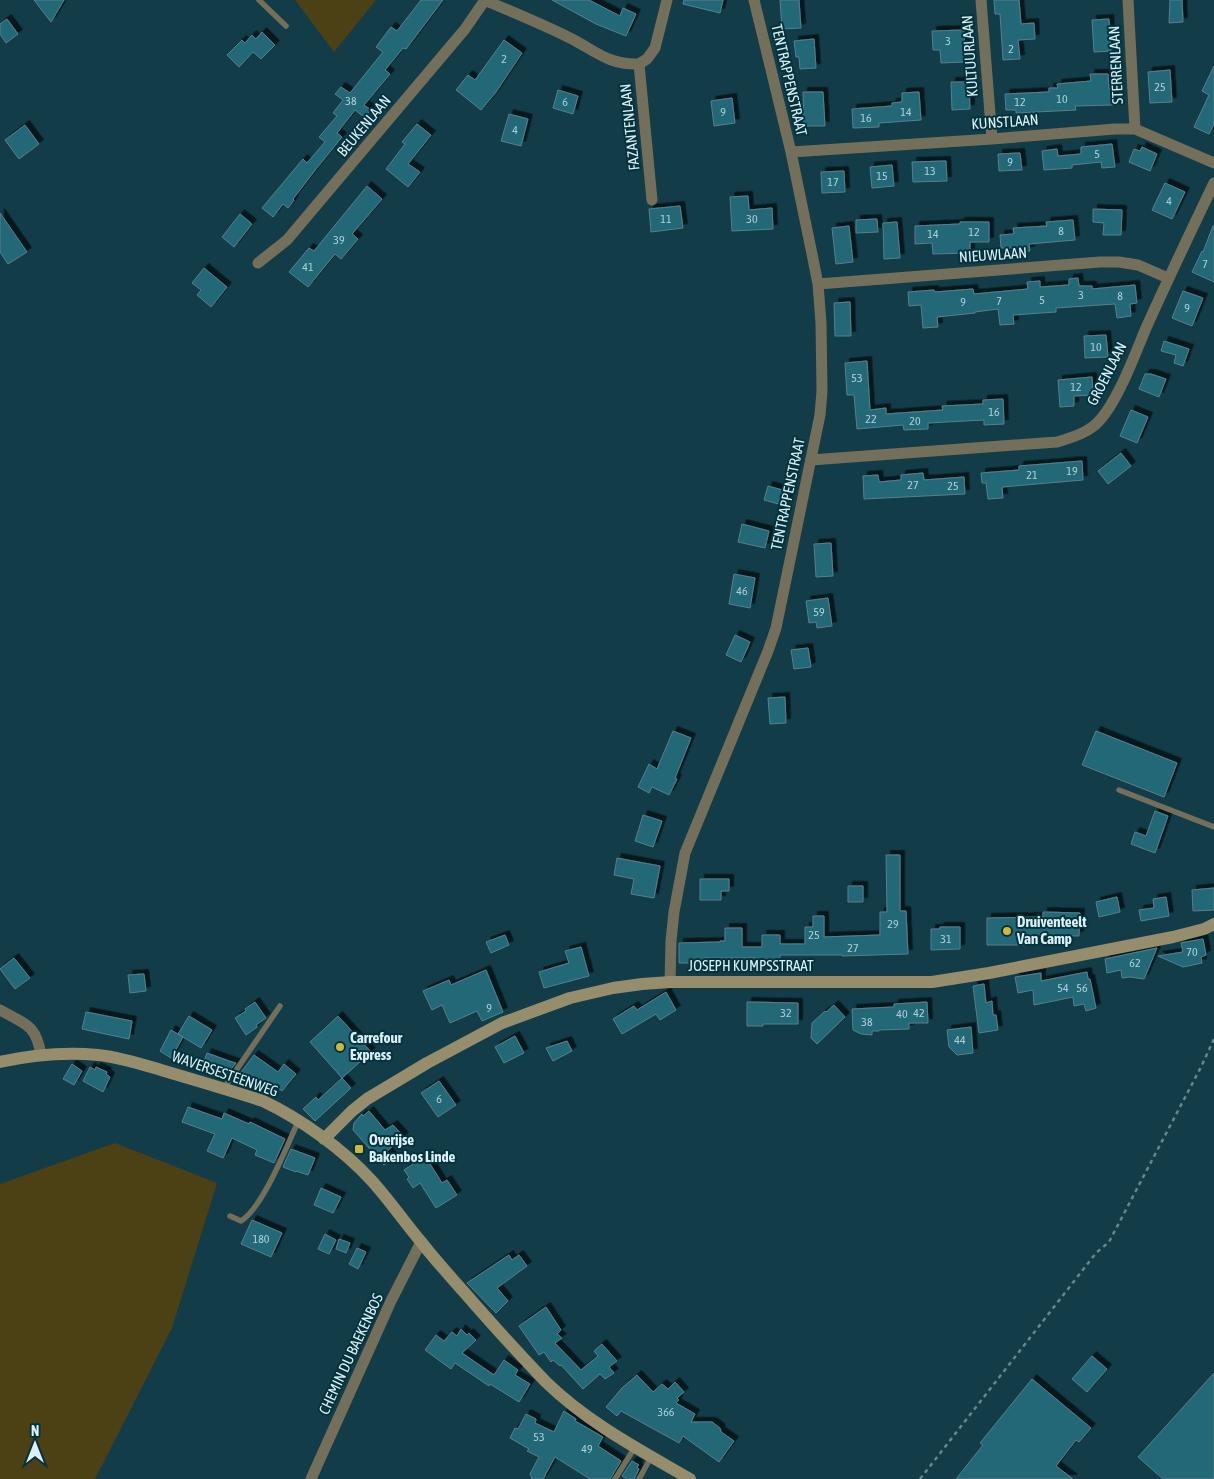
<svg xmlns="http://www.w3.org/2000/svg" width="1214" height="1479" font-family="'Asap Condensed',sans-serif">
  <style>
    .green { fill: #4c4114 }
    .building { fill: #246777; stroke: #56808b; filter: url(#shadow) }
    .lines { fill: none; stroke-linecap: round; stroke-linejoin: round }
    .path { stroke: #648790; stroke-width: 2.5; stroke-dasharray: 4 4; stroke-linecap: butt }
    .lane { stroke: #746f5a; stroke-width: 5.5 }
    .street { stroke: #746f5a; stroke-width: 11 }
    .secondary { stroke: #958d6c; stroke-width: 12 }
    .poi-dot { fill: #d3b635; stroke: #05333d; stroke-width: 2 }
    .labels { text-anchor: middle; stroke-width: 4; stroke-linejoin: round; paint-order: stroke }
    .number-label { font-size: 12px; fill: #adced7 }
    .street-label { font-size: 15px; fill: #dbf1f7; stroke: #05333d }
    .poi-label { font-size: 15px; font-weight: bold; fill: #dbf1f7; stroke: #05333d; text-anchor: start }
  </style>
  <defs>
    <filter id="shadow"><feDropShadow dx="4.5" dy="-4.5" stdDeviation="0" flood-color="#0009"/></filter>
  </defs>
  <rect width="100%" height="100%" fill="#123d48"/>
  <path class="green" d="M295,0H376L334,52Z
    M115,1143L217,1183L172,1328L95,1479H0V1184Z"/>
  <path class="building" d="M34,0H64L51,22Z
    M421,0H443L406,49L403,48L385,70L390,74L364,105L371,110L364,117L355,110L337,133L342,137L316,169L293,199L294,200L288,208L283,204L273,217L262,208L303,159L307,163L325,142L319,137L337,116L333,113L343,100L335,94L341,87L350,93L383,52L376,47L391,27L397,31Z
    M552,0H589L620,16L623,8L636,14L626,36L596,24Z
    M684,0H723L720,13L683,4Z
    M780,0H799L801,28L782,29Z
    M994,0H1019L1021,24L1034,23L1035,39L1018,40L1020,59L1003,60L1000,14H995Z
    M1170,0H1182L1183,22L1169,23Z
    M7,19L18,34L6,43L0,34V24Z
    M1109,19L1111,51L1094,52L1092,20Z
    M964,30L965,62L941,63L940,50H933L932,31Z
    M262,32L275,45L261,59L253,52L239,67L227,55L242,40L245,43L252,35L256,39Z
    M814,39L816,68L800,69L799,57H796L794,41Z
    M504,40L522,53L496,92L481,110L456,90L468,75L475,80Z
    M1214,66V124L1209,134L1194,127L1209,95L1202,91Z
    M1170,70L1172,102L1150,103L1148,72Z
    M1090,74H1108L1109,89H1112L1113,105L1075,106L1076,110L1016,113V110H1006L1005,94L1049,92V88H1058L1057,84L1091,81Z
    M951,82H969L970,109L952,110Z
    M558,90L578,96L573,114L553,108Z
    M803,92H823L825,126H804Z
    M919,92L921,120L879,123V127L853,128L852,109L892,106V103L902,102V93Z
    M732,98L735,123L714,126L711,101Z
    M509,114L528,119L521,146L501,141Z
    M417,124L431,135L408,164L420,172L408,187L386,169L405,144L402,142Z
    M25,125L39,144L19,159L5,140Z
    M1112,144L1115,167L1102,168L1101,162L1072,165V168L1044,170L1042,151L1057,149L1058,156L1081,154V147Z
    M1142,147L1157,154L1150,171L1129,162L1134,149L1140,151Z
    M1020,153L1022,170L999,171L998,154Z
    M946,161L947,181L913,182L912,162Z
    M892,165L894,186L872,188L870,167Z
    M844,171L845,192L822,193L821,172Z
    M1165,183L1185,192L1172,219L1152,210Z
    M367,186L382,199L352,234L358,239L341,259L335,254L308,287L289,272L309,248L314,251Z
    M748,196L749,210L772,208L773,229L732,231L730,197Z
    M680,206L683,228L651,232L649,209Z
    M1093,209L1122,210L1121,235H1103L1104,223L1093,222Z
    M0,213L27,252L8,264L0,252Z
    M240,214L252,224L234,247L222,237Z
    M877,219L878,232L856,233V220Z
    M1073,220L1075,240L1029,244L1030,251H1017V248H1001L1000,235L1014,234L1013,228L1047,226L1046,222Z
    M897,222L900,258L884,259L883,223Z
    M960,222H989V242H970V253L933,254L932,243L915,244V226L960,224Z
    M849,226L853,262L836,264L832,228Z
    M1213,226H1214V282L1192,272L1202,251L1203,252Z
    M204,268L227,287L211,307L197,295L201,290L192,283Z
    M1078,278L1079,286H1092V289L1135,285L1137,303L1130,304L1131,316L1117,318L1115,304L1056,308V312L1013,315L1014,324L1000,325L998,309L975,312V313L937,317L938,327L923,328L921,305L909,306L908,292L934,290L935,292L973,289L974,294L1028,289L1027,282L1040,281V287L1069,285V279Z
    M1183,291L1203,298L1192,326L1172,318Z
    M850,302L851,336H835L834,303Z
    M1106,335L1108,357L1085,358L1084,336Z
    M1164,341L1189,349L1183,366L1174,363L1176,355L1161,351Z
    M867,361L870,410L886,408V414L943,410L942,406L983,404V400L1003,399L1004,424L984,425V420L928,423V429L904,430L903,425L857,429L854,395H847L845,363Z
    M1145,374H1151L1166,379L1159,397L1139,389Z
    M1092,377L1093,395L1074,396V406L1060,407L1058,380Z
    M1131,410L1148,417L1137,443L1120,436Z
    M1121,453L1131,466L1108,484L1098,471Z
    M1082,461L1083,480L1002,487L1003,498L988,499L986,483H982L981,473L1019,470V466Z
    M923,473L924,480L964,477L965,494L864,499L863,476L878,475L879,482L901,480V475Z
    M768,486L790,492L786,506L764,500Z
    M742,524L769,531L765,548L738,542Z
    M831,543L833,576L816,577L814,544Z
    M734,574L755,578L750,608L729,604Z
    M828,598L832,626L817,628L816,622L809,623L806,601Z
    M735,635L750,642L741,662L726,655Z
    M808,648L811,667L794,669L791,650Z
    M785,697L786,723L770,724L768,698Z
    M673,731L691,738L675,778L677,779L669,795L652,787L649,793L638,787L649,764L657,769Z
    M1096,731L1177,763L1164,797L1082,765Z
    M1155,811L1168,816L1155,853L1131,844L1135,832L1146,836Z
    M643,815L662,821L653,847L635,841Z
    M886,855H900V911H906L908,954L842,956V955H780V959H757V958H704V963H679V943L720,942V941H725V928H742V947H762V935H780V944H805V927H813V916H824V937L880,935V912H887Z
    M617,858L660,866L654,898L631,894L634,879L614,875Z
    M700,879H729V891H721V900H700Z
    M848,886H863V902H848Z
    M1214,888V910L1193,911L1192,890Z
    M1117,897L1120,912L1099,917L1096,902Z
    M1166,897L1169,916L1141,921L1139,910L1154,908L1153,899Z
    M1043,912L1080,913L1079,936L1027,935V945H987V918L1043,917Z
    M940,927H960V949L931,950V929H940Z
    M505,935L509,945L491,953L486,942Z
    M1203,939L1206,955L1201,957L1202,963L1183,967L1158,956L1183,952L1181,943Z
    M581,947L589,976L544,988L539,972L569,963L565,951Z
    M1157,948L1144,979L1130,977L1122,978L1121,970L1107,973L1105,959Z
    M14,958L30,978L15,989L0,969Z
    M486,970L503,1012L482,1021L477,1011L450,1023L442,1005L432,1010L423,991L449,980L451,985Z
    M1087,972L1088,979H1090L1096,1008L1086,1011L1084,1004L1074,1006L1073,997L1034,1005L1033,990L1018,993L1015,977L1041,973V981Z
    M144,974L146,991L130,993L128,975Z
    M984,984L986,1003L992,1001L993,1015H996L998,1030L979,1033L973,986Z
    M666,992L676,1010L660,1020L656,1014L622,1034L613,1019L634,1006L637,1010Z
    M255,1002L266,1018L256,1025L257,1027L246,1035L235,1018L246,1011L245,1009Z
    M747,1002L798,1003V1024H763V1026H747Z
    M927,1002L928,1023H909V1029L879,1030V1031H872V1035L861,1034L853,1030L852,1009L894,1007V1004Z
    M834,1005L845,1017L817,1044L811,1038L812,1023L825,1011L826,1012Z
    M86,1012L132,1021L129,1039L82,1029Z
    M189,1016L212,1030L201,1048L178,1034Z
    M338,1016L371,1052L342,1078L310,1042Z
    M971,1027L973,1053L957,1055L949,1047L947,1030Z
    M171,1030L183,1037L171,1058L160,1051Z
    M515,1036L524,1053L504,1063L495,1047Z
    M567,1041L572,1051L553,1061L546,1048Z
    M207,1053L232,1062L236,1063L231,1069H230L227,1076L202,1067Z
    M254,1055L278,1072L284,1064L296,1074L282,1091L278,1088L273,1095L250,1077L247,1081L239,1075Z
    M72,1064L82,1071L74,1085L63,1079Z
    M90,1067L95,1070L96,1067L107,1072L106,1074L110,1077L103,1092L83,1081Z
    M342,1078L351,1088L315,1121L303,1109L316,1097L318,1100Z
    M439,1081L456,1105L438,1117L421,1093Z
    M188,1107L222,1119L224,1113L249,1124L250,1122L285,1139L274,1163L255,1155L257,1150L232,1138L223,1158L207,1151L215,1134L182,1122Z
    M369,1111L385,1130L393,1125L404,1137L387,1151L393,1158L384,1165L353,1130L354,1123L362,1114L363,1116Z
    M291,1149L315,1158L308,1175L296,1171V1172L283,1167Z
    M425,1156L442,1183L447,1180L457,1195L436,1208L420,1183L413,1188L407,1179L409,1177L404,1170Z
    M321,1188L341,1197L333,1213L314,1205Z
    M252,1220L282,1233L271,1257L241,1244Z
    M325,1234L336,1240L329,1254L318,1249Z
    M339,1239L350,1243L346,1253L336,1249Z
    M357,1248L366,1252L358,1269L349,1264Z
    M509,1255L512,1260L519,1255L527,1266L497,1288L508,1301L496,1313L467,1283Z
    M546,1307L561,1330L557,1334L562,1338L555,1343L581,1370L598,1356L594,1351L602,1344L617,1361L609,1367L614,1373L605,1379L600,1374L583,1389L561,1365L560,1366L553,1360L551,1362L544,1352L539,1355L519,1326Z
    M461,1329L467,1335L469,1333L476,1340L462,1353L494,1375L504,1360L518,1370L515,1375L530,1384L519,1402L490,1384L489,1386L455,1363L451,1369L425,1350L436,1335L444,1341L452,1332L457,1336Z
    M1092,1356L1107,1369L1087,1392L1072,1379Z
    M1214,1373V1479H1163L1138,1457Z
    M637,1375L653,1392L662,1384L668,1389L675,1382L684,1392L677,1398L679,1400L676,1403L695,1414L691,1422H712L720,1428L721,1432L734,1441L719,1462L683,1436L679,1443L621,1411L617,1416L606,1407L622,1388Z
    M1032,1379L1091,1428L1079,1442L1076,1440L1056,1466L1073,1479H956L983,1445L980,1443Z
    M564,1411L576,1419L575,1421L603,1437L598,1446L621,1461L610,1479H590L555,1457L543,1479H532L530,1474L539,1457L527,1451L529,1449L510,1438L515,1428L518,1429L526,1414L536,1419L535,1423L554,1432Z
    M632,1461L639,1465L637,1467L639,1469L634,1479H627L622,1476Z"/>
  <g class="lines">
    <path class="path" d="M920,1479L1096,1253L1109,1242L1201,1067L1214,1039"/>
    <path class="lane" d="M259,0L286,26
      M1119,790L1214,827
      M224,1088L280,1006
      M230,1216L241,1221C264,1206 286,1147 298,1122
      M615,1479L635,1447
      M639,1479L651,1457"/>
    <path class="street" d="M484,0C513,12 542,24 570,38C596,51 608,65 639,64
      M981,0L992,139
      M1128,0L1135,129
      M791,152L992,139L1115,129H1135L1214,163
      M652,200L639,64L647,59L655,48L667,0
      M258,263L287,240L465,29L485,0
      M818,284L1100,262H1119L1138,265L1168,278
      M811,460L1057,442C1070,438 1084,434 1095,425C1116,407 1135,354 1146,328C1168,279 1191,231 1214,183
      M670,982L671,941L674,912L685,853L768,651L776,628L820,415L822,391L821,323L818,284L812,254L791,152L754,0
      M0,1010C25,1024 36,1024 41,1055
      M311,1479L391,1301L421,1242"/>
    <path class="secondary" d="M0,1062C32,1055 65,1052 98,1055C119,1057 141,1064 161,1070C195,1080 229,1090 263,1101C301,1119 344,1150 372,1181C390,1201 405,1223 422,1243C435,1260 450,1276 464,1292C491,1323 518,1353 546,1382C588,1423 640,1450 690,1479
      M324,1139L352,1111L367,1099L427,1063L502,1023L570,998L613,988L642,984L670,982H932L989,973L1173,937L1204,929L1214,924"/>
  </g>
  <g class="poi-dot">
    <circle cx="1007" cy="931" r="5"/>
    <circle cx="340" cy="1047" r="5"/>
    <rect x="354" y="1144" width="10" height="10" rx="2.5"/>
  </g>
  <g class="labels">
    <g class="number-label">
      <text x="948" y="45">3</text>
      <text x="1011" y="53">2</text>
      <text x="504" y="63">2</text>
      <text x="1160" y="91">25</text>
      <text x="1062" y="103">10</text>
      <text x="351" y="105">38</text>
      <text x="565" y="106">6</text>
      <text x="1020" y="106">12</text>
      <text x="723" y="116">9</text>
      <text x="906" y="116">14</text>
      <text x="866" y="122">16</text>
      <text x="515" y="134">4</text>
      <text x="1097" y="158">5</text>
      <text x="1010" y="166">9</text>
      <text x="930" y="175">13</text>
      <text x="882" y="180">15</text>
      <text x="833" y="186">17</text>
      <text x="1169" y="205">4</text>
      <text x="666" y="223">11</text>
      <text x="752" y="223">30</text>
      <text x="1061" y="235">8</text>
      <text x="974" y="236">12</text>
      <text x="933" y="238">14</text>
      <text x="339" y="244">39</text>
      <text x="1205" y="268">7</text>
      <text x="308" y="271">41</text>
      <text x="1081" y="299">3</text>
      <text x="1120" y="300">8</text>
      <text x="1042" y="304">5</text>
      <text x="999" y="305">7</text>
      <text x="963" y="306">9</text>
      <text x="1187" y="312">9</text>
      <text x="1096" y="351">10</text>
      <text x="857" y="382">53</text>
      <text x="1076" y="391">12</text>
      <text x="994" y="416">16</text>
      <text x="871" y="423">22</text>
      <text x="915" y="425">20</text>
      <text x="1072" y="475">19</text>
      <text x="1032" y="479">21</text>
      <text x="913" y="489">27</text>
      <text x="953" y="490">25</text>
      <text x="742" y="595">46</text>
      <text x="819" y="616">59</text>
      <text x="893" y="928">29</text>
      <text x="814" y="939">25</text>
      <text x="946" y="943">31</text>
      <text x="853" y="952">27</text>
      <text x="1192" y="956">70</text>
      <text x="1135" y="967">62</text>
      <text x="1063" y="992">54</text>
      <text x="1082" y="992">56</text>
      <text x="489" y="1012">9</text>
      <text x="786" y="1017">32</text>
      <text x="919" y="1017">42</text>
      <text x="902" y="1018">40</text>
      <text x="867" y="1026">38</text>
      <text x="960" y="1044">44</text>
      <text x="439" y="1103">6</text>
      <text x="261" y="1243">180</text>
      <text x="666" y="1416">366</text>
      <text x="539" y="1441">53</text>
      <text x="587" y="1453">49</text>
    </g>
    <g class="street-label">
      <text transform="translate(970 56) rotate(-94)" y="5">KULTUURLAAN</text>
      <text transform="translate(1116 65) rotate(-93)" y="5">STERRENLAAN</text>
      <text transform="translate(789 80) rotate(77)" y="5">TENTRAPPENSTRAAT</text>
      <text transform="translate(1005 122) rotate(-4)" y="5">KUNSTLAAN</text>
      <text transform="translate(364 126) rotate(-50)" y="5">BEUKENLAAN</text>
      <text transform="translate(630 127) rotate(-96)" y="5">FAZANTENLAAN</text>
      <text transform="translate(993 255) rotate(-4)" y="5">NIEUWLAAN</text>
      <text transform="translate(1107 374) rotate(-63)" y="5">GROENLAAN</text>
      <text transform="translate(788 494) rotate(-78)" y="5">TENTRAPPENSTRAAT</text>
      <text x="751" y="971">JOSEPH KUMPSSTRAAT</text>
      <text transform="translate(225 1074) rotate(19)" y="5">WAVERSESTEENWEG</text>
      <text transform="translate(351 1354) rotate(-65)" y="5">CHEMIN DU BAEKENBOS</text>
    </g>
    <g class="poi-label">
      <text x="1017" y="927">Druiventeelt<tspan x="1017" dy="17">Van Camp</tspan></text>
      <text x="350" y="1043">Carrefour<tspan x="350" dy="17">Express</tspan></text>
      <text x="369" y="1145">Overijse<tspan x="369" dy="17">Bakenbos Linde</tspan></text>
    </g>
  </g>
  <g transform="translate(35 1444)" stroke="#05333d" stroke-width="4" paint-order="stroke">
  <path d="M0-4L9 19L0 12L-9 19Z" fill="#dbf1f7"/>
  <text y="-8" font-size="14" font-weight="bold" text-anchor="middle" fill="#dbf1f7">N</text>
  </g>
</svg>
